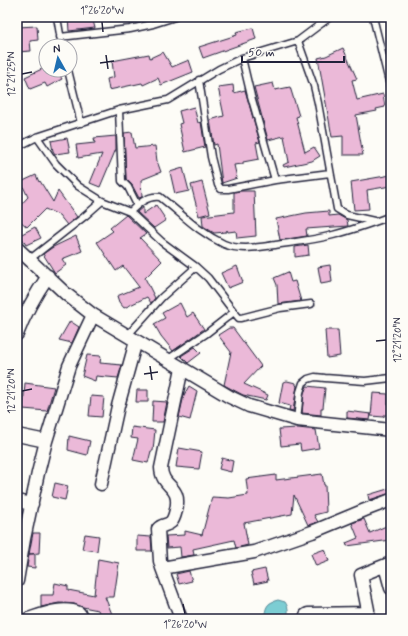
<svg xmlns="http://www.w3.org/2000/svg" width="408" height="636" font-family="Mynerve,sans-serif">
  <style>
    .water { fill: #7bcdd3; stroke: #578996 }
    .building { fill: #ebb9d8; stroke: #22223b }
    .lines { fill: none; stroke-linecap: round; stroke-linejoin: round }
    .lane-casing { stroke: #22223b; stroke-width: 9 }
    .street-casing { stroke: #22223b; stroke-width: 15 }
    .lane { stroke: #fdfcf7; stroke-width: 6 }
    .street { stroke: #fdfcf7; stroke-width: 12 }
    .ticks { fill: none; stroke: #22223b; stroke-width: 1.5 }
    .neatline { fill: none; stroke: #22223b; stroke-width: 1.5 }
    .ticks-label { font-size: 10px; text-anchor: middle; fill: #22223b }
  </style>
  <rect width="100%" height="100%" fill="#fdfcf7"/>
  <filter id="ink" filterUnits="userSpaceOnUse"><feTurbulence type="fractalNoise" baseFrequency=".025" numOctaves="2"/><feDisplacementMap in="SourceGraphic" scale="8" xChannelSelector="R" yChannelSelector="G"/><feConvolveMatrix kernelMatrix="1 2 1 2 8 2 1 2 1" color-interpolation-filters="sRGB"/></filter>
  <g filter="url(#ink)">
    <path class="water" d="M278,600L285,602C289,608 289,612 286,619H264C266,607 266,603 278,600Z"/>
    <path class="building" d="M68,17H92L95,28L69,31Z
      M37,26L38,40L30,41L31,51L17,52V27Z
      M253,28L256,39L203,58L199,47L237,35L236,32Z
      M343,48L357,79L352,80L357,100L383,94L385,107L376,109L377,111L356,115L363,155H343V136L332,137L318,58L326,56Z
      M163,52L172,67L189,60L193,72L161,85L158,78L143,85L142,83L109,90L107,79L114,77L112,61L149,54L150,58Z
      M44,68L47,74L57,70L62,79L47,87L45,83L30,89L25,77Z
      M273,83L275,90L290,87L299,116L296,117L305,152L314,147L320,156L312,161L284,167L283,165L289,162L284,136L268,140L254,87Z
      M233,85L234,93L245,90L260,142L256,143L259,159L243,162V164L234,165L237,178L222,183L217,144L214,145L210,120L224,116L218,87Z
      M194,107L198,123L201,122L205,147L185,152L179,124L182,123L179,111Z
      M132,132L135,148L155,146L157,161L161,172L141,180L142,197L139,198L132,185L126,179L124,133Z
      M116,136V149L100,187L90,183L102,154L78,158L76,145L95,143L94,138Z
      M67,138L70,152L55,154L53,151L51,141Z
      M183,168L189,191L175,194L170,172Z
      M36,175L39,182L40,181L53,202L58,191L77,217L67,225L59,215L45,209L27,227L17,218V209L28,197L21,182Z
      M391,175V186L367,190L369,209L354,210L351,182Z
      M202,182L210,213L199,216L191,185Z
      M241,191H254L256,236L237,238L236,231L228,232L227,230L226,232L214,233L203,226L202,216L234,212V192Z
      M156,205L166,220L154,228L137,212L143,207V214Z
      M329,211V216L338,215L347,220L348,226L306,229L307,236L280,240L276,219L306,213Z
      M126,215L146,234L140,238L162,261L145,278L155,298L151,303L147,297L124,308L119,302L117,296L139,287L123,266L116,271L97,242L113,231L110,228Z
      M35,227L41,238L26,245L20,235Z
      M76,236L82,251L62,259L66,265L55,273L43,254L53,247Z
      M308,245L309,255L295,257V247Z
      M330,265L332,282L321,284L318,267Z
      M237,266L243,282L228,288L221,273Z
      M288,272L291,282L295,281L301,301L278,304L277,285L274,278Z
      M180,303L187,317L193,313L204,329L173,351L161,336L154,324L165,318L162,313Z
      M70,321L79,327L72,343L59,340Z
      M229,328H233L261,366L244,384L268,395L266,400L243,395L224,385L231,352L218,335Z
      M325,330H338L340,356L327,358Z
      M195,347L201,353L188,363L181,356Z
      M87,355L101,356L100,363L122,365L118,378L96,376L95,381L82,376Z
      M287,381L296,383V385L297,386L293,411L289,410L290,406L279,403L283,382Z
      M25,383L54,387L47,411L23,409Z
      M189,386L197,391L190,420L179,417L184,395Z
      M307,386L325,388L323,408H321V415L302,413L304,393Z
      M137,390H148V402H136Z
      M373,393L388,394V404H391V415H384V417L371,416Z
      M91,396L104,397L102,417L89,416Z
      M153,401L167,402L163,422H152Z
      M347,411L371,414L370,420L347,418Z
      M132,427L155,430L153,451H151L148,463L133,460L138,439L131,438Z
      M298,428L316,430L319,448L301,451L300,444L281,446L279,429Z
      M69,436L90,441L87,455L68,450Z
      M179,448L202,452L199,469L176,467Z
      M222,458L233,461L231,472L219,469Z
      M322,474L324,485H325L326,512L314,515L318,522L308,525L294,495L292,514L244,523L248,545L236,548L234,540L193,549L194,555L181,557L180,547L167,548L166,536L185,535V531L202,535L212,497L229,498L248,495L246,479L276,475V480Z
      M55,483L68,486L65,500L52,497Z
      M391,488V493L369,500L368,495Z
      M364,519L370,533L391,524V540L347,546L346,543L358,538L352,523Z
      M33,533H40L39,553L29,554Z
      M85,534L99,536L97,551L82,549Z
      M137,536L151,537L152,551H137Z
      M325,549L329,561L316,566L311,554Z
      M29,554H35V568L27,567Z
      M98,559L119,563L114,597H105L114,619H102L98,610L83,607L74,604L59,603L41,607V595H53L55,583L68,586V590L94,595Z
      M265,569L268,581L254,584L251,572Z
      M189,571L192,581L179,584L176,574Z"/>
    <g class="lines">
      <g class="lane-casing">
        <path id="lane" d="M57,17L62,46
          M373,17L391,90
          M60,37L130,29L153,24L175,17
          M298,41L314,86L318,103L337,209L347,215L374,221
          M242,58L251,96L275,180
          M68,70L81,123
          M199,80L211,157L218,185L221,189H228L275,180L330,173
          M119,110L122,181L128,187L137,205
          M37,137L56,164L78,186L102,201L130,212L162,242L196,267L208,278L234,312
          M17,147L37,137L119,110L168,100L219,69L242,58L298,41L330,17
          M130,212C138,204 148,195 160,197C182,214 198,232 224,244C240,251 259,247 275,245C295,242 314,240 333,235C352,230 372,223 391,216
          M30,259L85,216L102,201
          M127,336L162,297L196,267
          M167,360L207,333L234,312L239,318H241L280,308L311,304
          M297,420L300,392L303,383L308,379L315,377L325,378L365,381L391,378"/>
      </g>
      <g class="street-casing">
        <path id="street" d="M17,248L66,294L93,315L230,397L249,406L297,420L391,430
          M17,334C25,313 35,295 48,276
          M182,368L161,468C162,489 182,485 176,510C175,514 174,519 171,522C167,526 162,524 158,529L160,561L162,568L254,552L312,532L365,510L391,500
          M17,435L46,441
          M101,484L118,406L136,341
          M17,501L32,504
          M385,566L391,588
          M162,568L181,619
          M17,581L24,539L38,473L46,441L69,366L93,315
          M28,619C44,614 63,606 79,613L83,619
          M305,619L306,615L308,614L367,613L368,610L361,575L391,563"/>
      </g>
      <use href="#lane" class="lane"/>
      <use href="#street" class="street"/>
    </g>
  </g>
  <path class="ticks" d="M102,22L103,32M106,55L108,69M100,63L114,61M22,74L32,72M376,341L386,340M150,366L152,380M144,374L158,372M22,391L32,389M183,604L185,614"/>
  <rect width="408" height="636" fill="none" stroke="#fdfcf7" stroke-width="44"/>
  <g transform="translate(58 58) rotate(352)"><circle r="19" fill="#fdfcf7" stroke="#a5a5ac"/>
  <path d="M0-3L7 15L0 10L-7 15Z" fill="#1f6fb2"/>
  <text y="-6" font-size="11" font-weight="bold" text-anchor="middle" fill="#22223b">N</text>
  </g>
  <path d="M242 56v6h102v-6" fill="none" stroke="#22223b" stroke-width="2"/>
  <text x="248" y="56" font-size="12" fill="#22223b" stroke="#fdfcf7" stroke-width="3" paint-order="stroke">50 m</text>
  <rect x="22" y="22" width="364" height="592" class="neatline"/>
  <g class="ticks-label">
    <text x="102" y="14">1°26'20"W</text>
    <text transform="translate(11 74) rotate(-90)" y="4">12°21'25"N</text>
    <text transform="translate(397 340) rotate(-90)" y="4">12°21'20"N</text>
    <text transform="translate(11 391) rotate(-90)" y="4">12°21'20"N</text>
    <text x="185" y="628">1°26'20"W</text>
  </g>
</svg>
